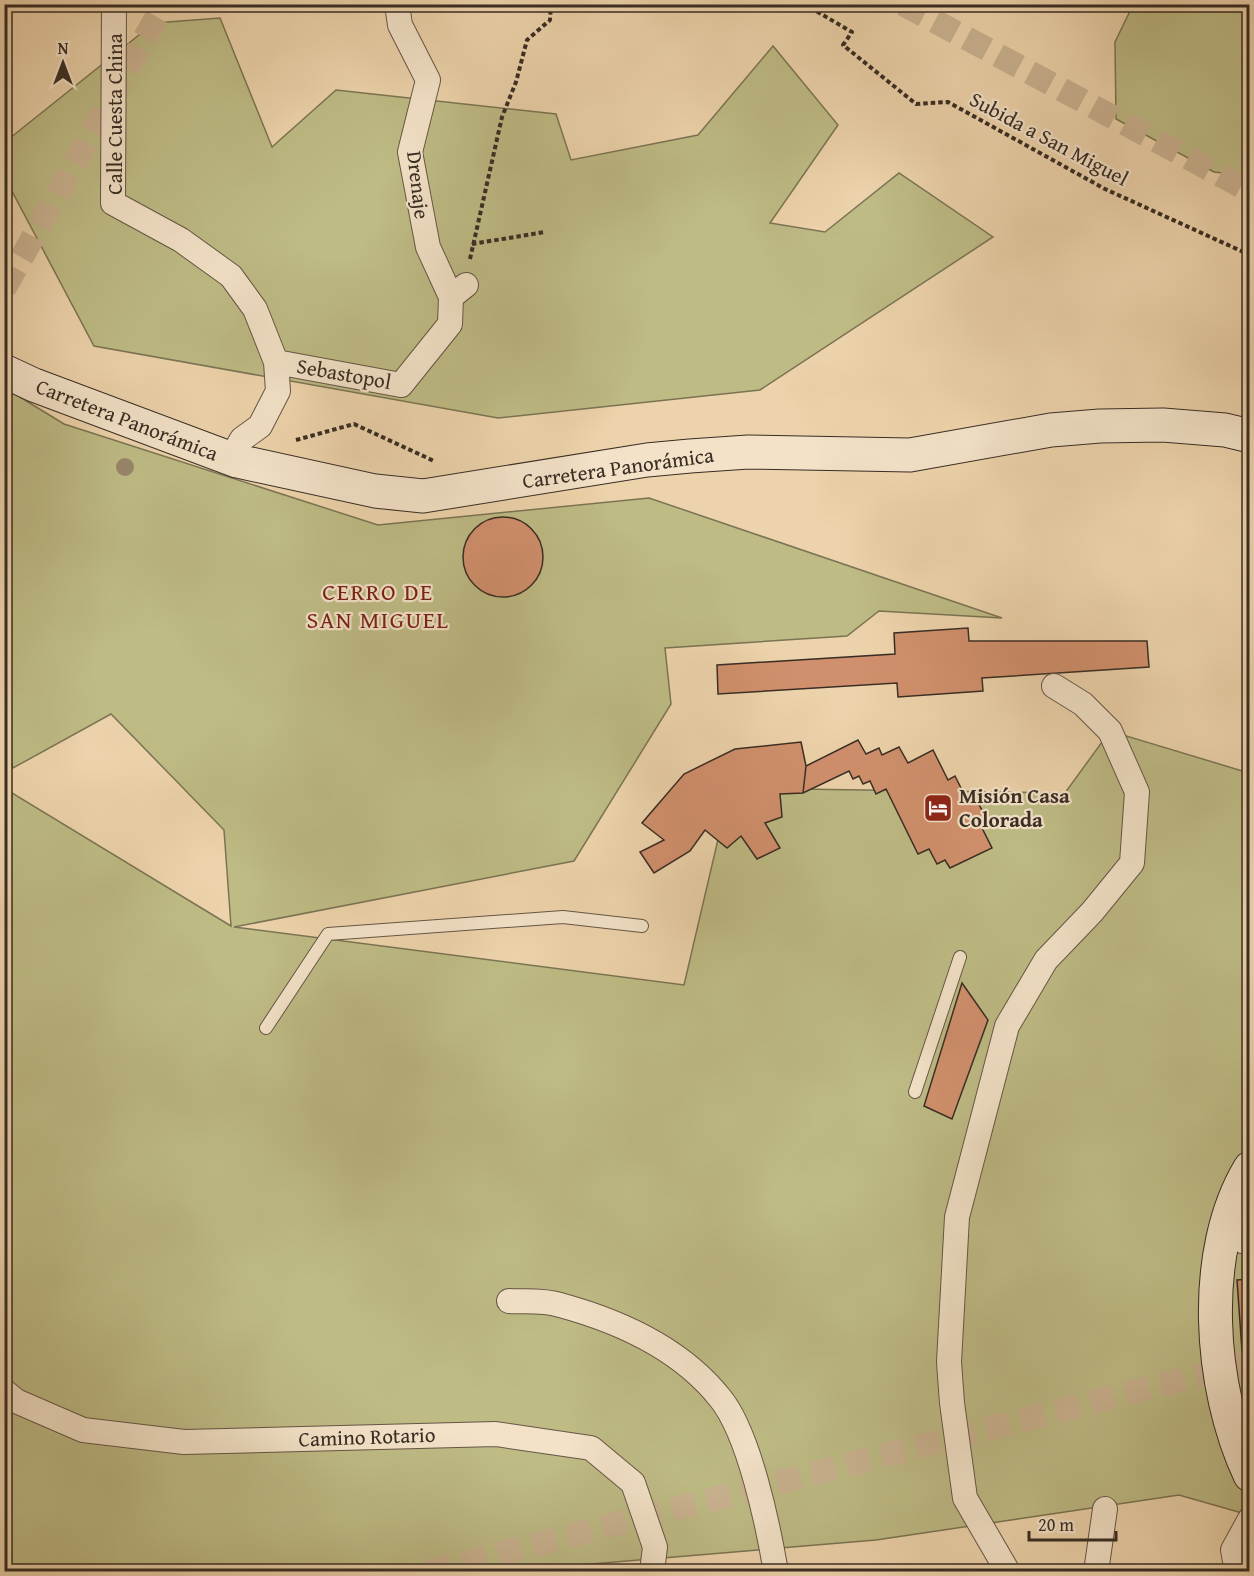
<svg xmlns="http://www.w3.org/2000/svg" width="1254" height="1576" font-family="'Gentium Book Plus',serif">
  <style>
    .green { fill: #bebb85; stroke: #7b7454; stroke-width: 1.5 }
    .building { fill: #d1906d; stroke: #382d24; stroke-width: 1.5 }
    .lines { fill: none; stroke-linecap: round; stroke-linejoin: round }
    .street-tunnel { stroke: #c9b290; stroke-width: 24; stroke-dasharray: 24 12; stroke-linecap: butt }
    .lane-casing { stroke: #655646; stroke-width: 14 }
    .street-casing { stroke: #655646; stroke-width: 26 }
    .secondary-casing { stroke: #382d24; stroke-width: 35 }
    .path { stroke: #382d24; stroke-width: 4; stroke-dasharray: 4.5 3; stroke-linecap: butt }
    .lane { stroke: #f3e2c8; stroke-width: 12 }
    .street { stroke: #f3e2c8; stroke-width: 24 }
    .secondary { stroke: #f3e2c8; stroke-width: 33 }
    .tree { fill: #98876b }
    .labels { text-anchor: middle; stroke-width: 4.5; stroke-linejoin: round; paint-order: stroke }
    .street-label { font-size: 21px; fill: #382d24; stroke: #f3e2c8 }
    .poi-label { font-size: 21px; font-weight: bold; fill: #382d24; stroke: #f3e2c8; text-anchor: start }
    .quarter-label { font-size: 24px; letter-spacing: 1.5px; fill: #7a1f14; stroke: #f3e2c8 }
  </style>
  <rect width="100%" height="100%" fill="#edd3ab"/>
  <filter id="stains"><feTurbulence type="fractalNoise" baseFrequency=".00333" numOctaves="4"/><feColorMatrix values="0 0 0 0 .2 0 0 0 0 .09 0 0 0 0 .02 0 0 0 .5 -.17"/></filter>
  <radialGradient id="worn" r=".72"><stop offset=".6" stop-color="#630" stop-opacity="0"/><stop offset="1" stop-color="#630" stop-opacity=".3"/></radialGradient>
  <path class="green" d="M1133,5H1249V176L1214,172L1116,119L1115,42Z
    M220,18L272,147L336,90L556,114L571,160L698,135L773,46L838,125L770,223L825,232L899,173L993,237L760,390L498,418L94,346L5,178V142L154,23Z
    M5,388L64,424L378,525L649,498L1002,618L879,611L847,636L665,648L671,704L574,861L234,927L684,985L730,788L1065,793L1110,731L1249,773V1515L1179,1495L876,1540L507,1571H5L4,788L231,926L224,830L111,714L13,768L4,742Z"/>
  <path class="building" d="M463 557a40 40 0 1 1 80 0a40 40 0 1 1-80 0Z
    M968,628L969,641H1147L1149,667L982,678L983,691L898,697L897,683L718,694L717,665L895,654L894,633Z
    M858,740L866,754L879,748L882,755L899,747L908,763L933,750L948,780L955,776L965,796L973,793L987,820L980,824L992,848L950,868L945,860L937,864L929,849L918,854L886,789L876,794L870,781L863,784L859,776L853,779L849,771L803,793L806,766Z
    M801,742L806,766L803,793L780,794L782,817L765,823L780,848L757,859L741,836L727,848L705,830L690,851L654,873L640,852L664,840L642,823L684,774L735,749Z
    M962,983L988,1020L952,1119L924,1106Z
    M1250,1279V1350L1242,1351L1237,1280Z
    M1250,1350V1420H1247L1242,1351Z"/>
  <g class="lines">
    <path class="street-tunnel" d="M903,4L1250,191
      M4,289L164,4
      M428,1572L1250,1362"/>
    <g class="lane-casing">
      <path id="lane" d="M266,1028L328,934L563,917L642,926
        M915,1092L960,957
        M1241,1218V1247"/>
    </g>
    <g class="street-casing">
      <path id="street" d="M114,4L113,203L181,240L231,276L255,309L276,362L278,391L260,426L242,439L231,458
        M397,4L400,25L428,80L410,152L428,247L451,297
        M276,362L401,385L450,324L451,297L466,285
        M509,1301C525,1302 544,1300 560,1305C619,1321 681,1349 720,1398C749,1433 768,1525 776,1572
        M4,1391L16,1401L83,1430L184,1442L496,1434L591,1448L633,1483L655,1547L652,1572
        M1008,1572L965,1498L952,1403L949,1362L957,1217L1007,1026L1046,960L1092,912L1132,863L1137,792L1110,731L1083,704L1054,686
        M1096,1572L1105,1509
        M1237,1572L1233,1550L1250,1519"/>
    </g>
    <g class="secondary-casing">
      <path id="secondary" d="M4,371L34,385L237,461L375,491L423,496L647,460L690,456L748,452L910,455L1051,430L1100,426L1163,425L1225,430L1250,436
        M1250,1168C1199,1252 1209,1388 1250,1475"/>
    </g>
    <path class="path" d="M804,4L852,32L843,45L916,104L948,102L1105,189L1250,255
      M472,244L545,232
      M470,259L502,117L516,82L527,40L550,20L551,4
      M296,440L354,424L434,461"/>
    <use href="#lane" class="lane"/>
    <use href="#street" class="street"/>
    <use href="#secondary" class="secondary"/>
  </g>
  <circle class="tree" cx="125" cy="467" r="9"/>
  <defs>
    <g id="hotel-square" transform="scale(1.5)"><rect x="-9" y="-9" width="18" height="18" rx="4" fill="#8f2418" stroke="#f3e2c8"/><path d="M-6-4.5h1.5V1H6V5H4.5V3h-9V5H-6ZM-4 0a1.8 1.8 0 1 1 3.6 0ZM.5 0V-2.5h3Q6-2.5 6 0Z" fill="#fff"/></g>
  </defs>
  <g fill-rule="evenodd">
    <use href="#hotel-square" x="938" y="808"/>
  </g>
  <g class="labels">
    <g class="street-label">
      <text transform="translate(115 114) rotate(-90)" y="7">Calle Cuesta China</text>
      <text transform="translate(1049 139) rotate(28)" y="7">Subida a San Miguel</text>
      <text transform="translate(418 185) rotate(83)" y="7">Drenaje</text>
      <text transform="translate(344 374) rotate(10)" y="7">Sebastopol</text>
      <text transform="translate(127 420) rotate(21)" y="7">Carretera Panorámica</text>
      <text transform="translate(618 468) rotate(-8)" y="7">Carretera Panorámica</text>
      <text transform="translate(367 1437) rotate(-2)" y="7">Camino Rotario</text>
    </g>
    <g class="poi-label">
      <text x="959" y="803">Misión Casa<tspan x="959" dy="24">Colorada</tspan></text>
    </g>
    <g class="quarter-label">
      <text x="378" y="600">CERRO DE<tspan x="378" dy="28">SAN MIGUEL</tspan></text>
    </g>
  </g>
  <rect width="1254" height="1576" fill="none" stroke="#edd3ab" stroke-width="24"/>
  <rect x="6" y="6" width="1242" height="1564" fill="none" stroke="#382d24" stroke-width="3"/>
  <rect x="12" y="12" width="1230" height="1552" fill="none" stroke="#382d24" stroke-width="1.5"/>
  <g transform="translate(63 63)" stroke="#f3e2c8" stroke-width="4.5" paint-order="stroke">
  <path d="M0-4.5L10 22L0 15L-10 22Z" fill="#382d24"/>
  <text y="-9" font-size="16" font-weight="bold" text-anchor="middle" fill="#382d24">N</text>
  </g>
  <path d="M1029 1531v9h87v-9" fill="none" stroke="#382d24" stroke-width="3"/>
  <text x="1038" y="1531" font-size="18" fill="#382d24" stroke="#f3e2c8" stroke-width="4.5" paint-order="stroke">20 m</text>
  <rect width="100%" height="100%" filter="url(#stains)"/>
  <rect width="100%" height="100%" fill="url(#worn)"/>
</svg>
